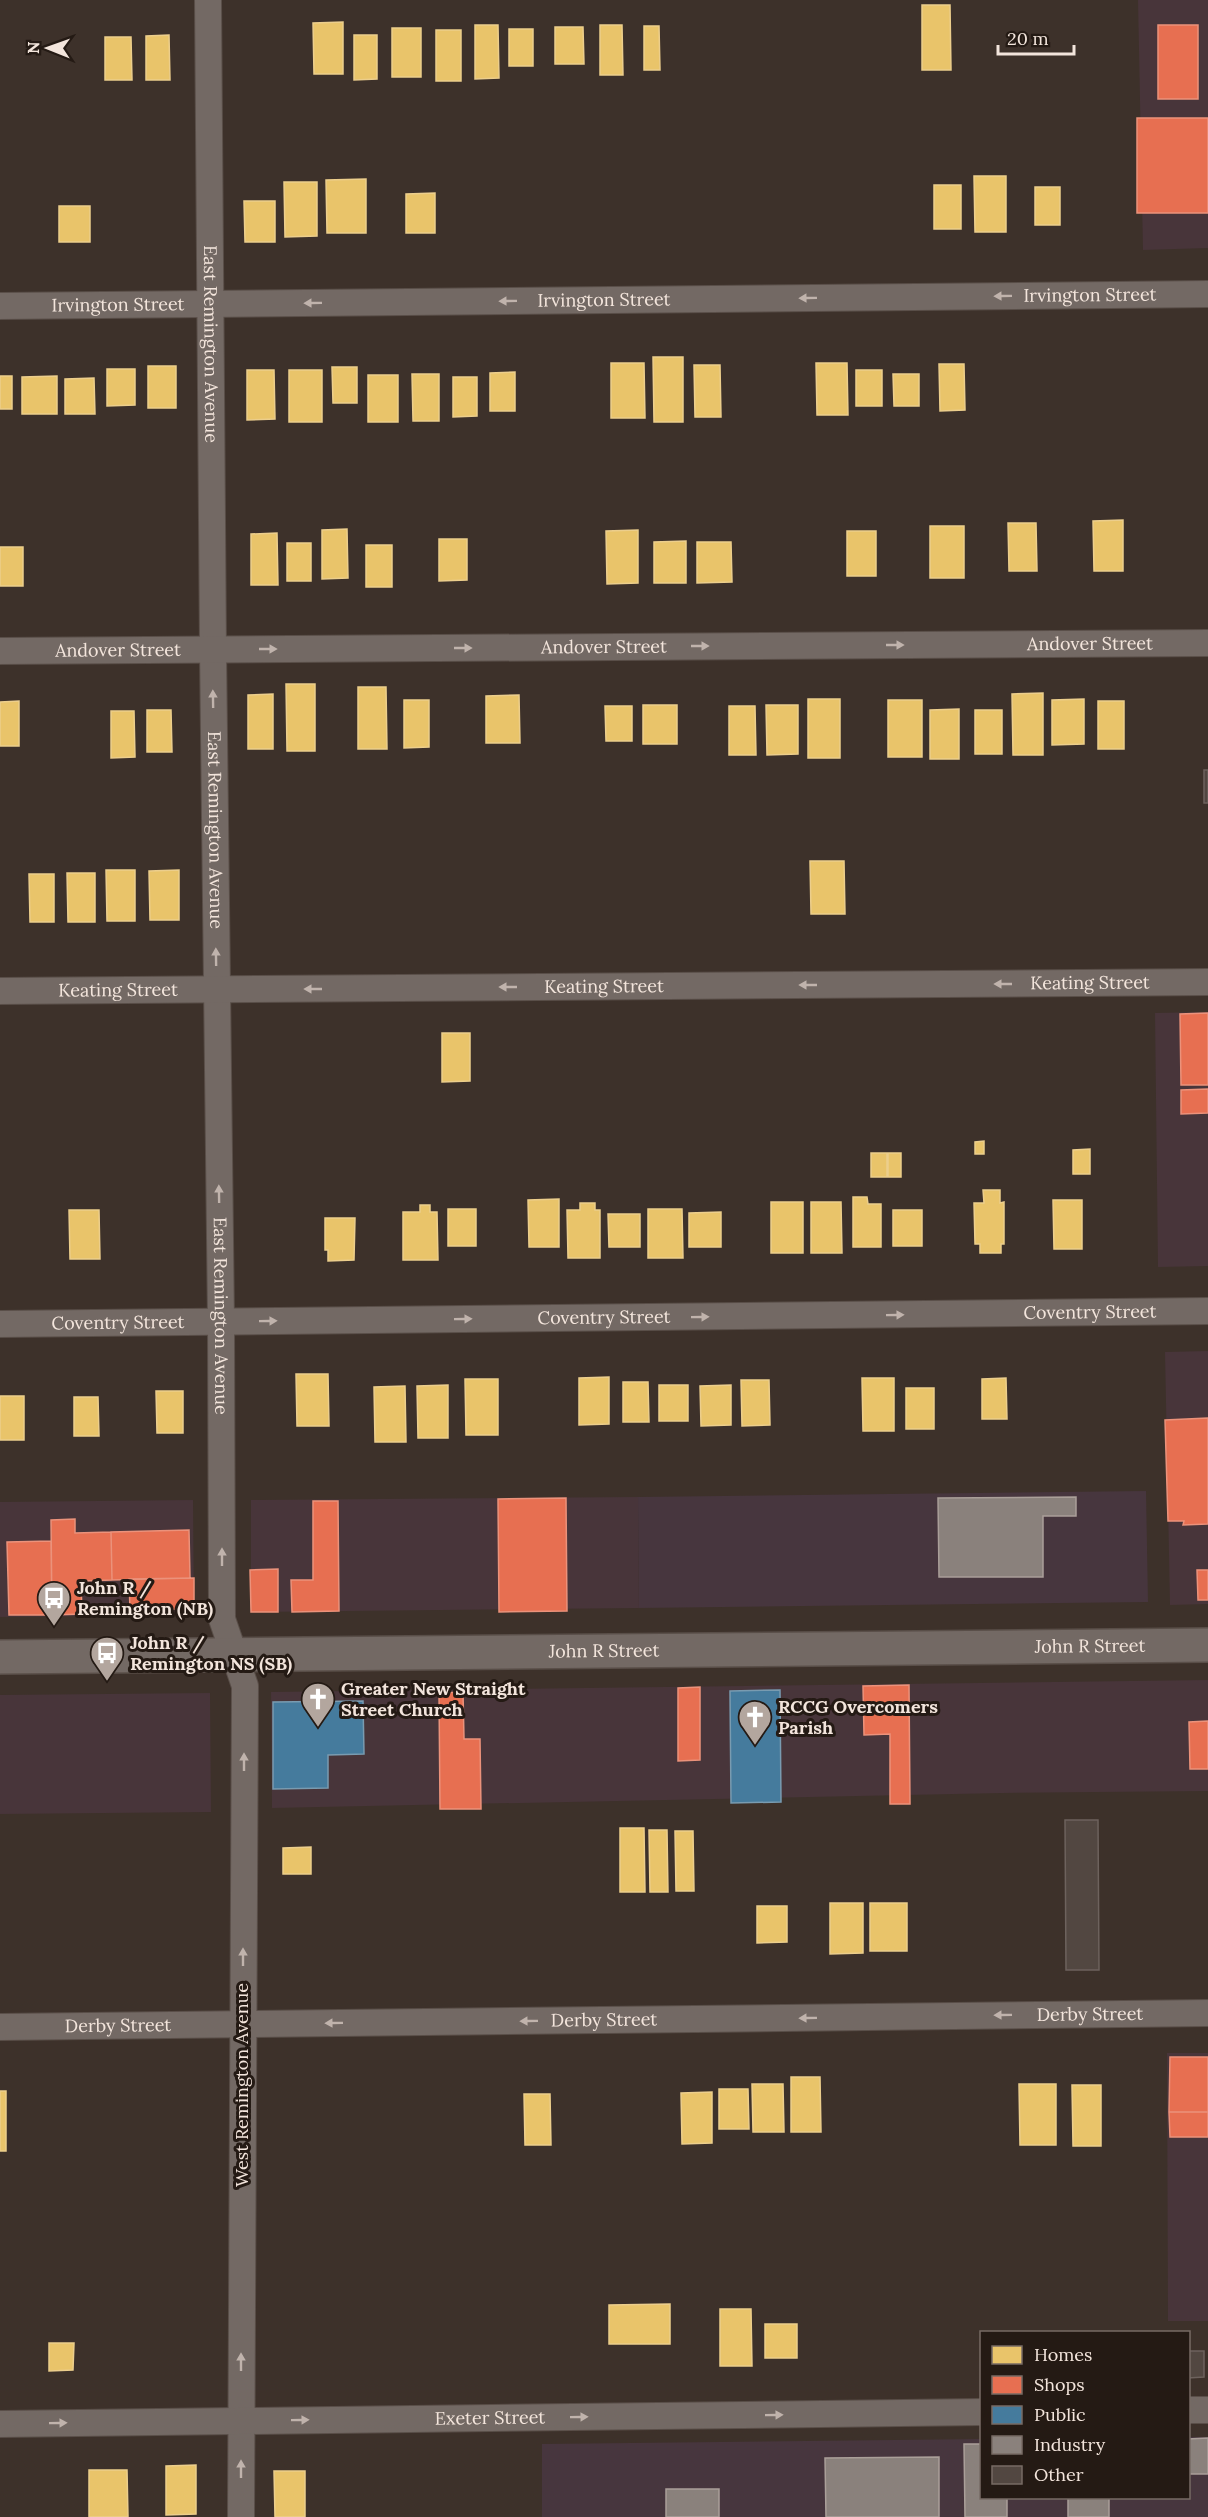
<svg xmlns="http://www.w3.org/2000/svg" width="1208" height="2517" font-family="Lora,serif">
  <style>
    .commercial { fill: #48353a }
    .industrial { fill: #47363e }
    .homes { fill: #e9c46a; stroke: #ecce8c; stroke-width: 1.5 }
    .shops { fill: #e76f51; stroke: #eb927b; stroke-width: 1.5 }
    .public { fill: #457b9d; stroke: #799bb0; stroke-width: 1.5 }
    .industry { fill: #8a817c; stroke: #aa9f99; stroke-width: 1.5 }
    .building { fill: #524741; stroke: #6d625d; stroke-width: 1.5 }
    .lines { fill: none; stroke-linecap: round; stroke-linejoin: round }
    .minor-casing { stroke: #594e48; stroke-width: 28 }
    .secondary-casing { stroke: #594e48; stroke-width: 36 }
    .minor { stroke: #736964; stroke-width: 26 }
    .secondary { stroke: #736964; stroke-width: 33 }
    .oneway { fill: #c0b3ac }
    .labels { text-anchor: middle; stroke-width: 6; stroke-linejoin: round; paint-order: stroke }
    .street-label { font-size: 18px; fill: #f3e5dc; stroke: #241a14 }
    .poi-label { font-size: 18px; font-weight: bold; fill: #f3e5dc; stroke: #241a14; text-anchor: start }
  </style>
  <rect width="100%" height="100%" fill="#3d312a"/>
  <path class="commercial" d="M1138,0H1208V248L1143,250Z
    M1208,1012V1266L1158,1267L1155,1013Z
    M1208,1351V1604L1170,1605L1165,1352Z
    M638,1497L639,1608L251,1612V1500Z
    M193,1500L194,1615L0,1617V1502Z
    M1208,1680V1791L1002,1793L272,1808L271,1692Z
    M210,1693L211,1812L0,1814V1695Z
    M1167,2053H1208V2321H1168Z"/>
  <path class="industrial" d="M1146,1491L1148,1602L639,1608L638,1497Z
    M1189,2437H1208V2517H542V2444L981,2439L982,2498H1188Z"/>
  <path class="homes" d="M922,5H950L951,70H922Z
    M343,22V74H314L313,23Z
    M475,25H498L499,78L475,79Z
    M600,25H622L623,75H600Z
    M644,26H659L660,70H644Z
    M555,27H583L584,64H555Z
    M392,28H421V77H392Z
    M509,29H533V66H509Z
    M436,30H461V81H436Z
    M169,35L170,80H146V36Z
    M354,35H377V79L354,80Z
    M105,37H131L132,80H105Z
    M974,176H1006V232H975Z
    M366,179V233H327L326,180Z
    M284,182H317V236L285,237Z
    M934,185H961V229H934Z
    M1035,187H1060V225H1035Z
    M435,193V233H406V194Z
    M244,201H275V242H245Z
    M59,206H90V242H59Z
    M653,357H683V422H654Z
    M611,363H644L645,418H611Z
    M816,363H847L848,415H817Z
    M939,364H964L965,410L940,411Z
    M694,365H720L721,417H695Z
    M148,366H176V408H148Z
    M332,367H357V403H333Z
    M107,369H135V405L107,406Z
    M247,370H274L275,419L247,420Z
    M289,370H322V422H289Z
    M856,370H882V406H856Z
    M515,372V411H490V373Z
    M412,374H439V421H413Z
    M893,374H919V406H894Z
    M368,375H398V422H368Z
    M0,376H12V409H0Z
    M57,376V414H22V377Z
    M453,377H477V416L453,417Z
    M94,378L95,414H65V379Z
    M1123,520V571H1094L1093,521Z
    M1008,523H1036L1037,571H1009Z
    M930,526H964V578H930Z
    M347,529L348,578L322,579V530Z
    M638,530V583L607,584L606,531Z
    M847,531H876V576H847Z
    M277,533L278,585H251V534Z
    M439,539H467V580L439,581Z
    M686,541V583H654V542Z
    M697,542H731L732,582L697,583Z
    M287,543H311V581H287Z
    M366,545H392V587H366Z
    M0,547H23V586H0Z
    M286,684H315V751H287Z
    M358,687H386L387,749H358Z
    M1043,693V755H1013L1012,694Z
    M273,694V749H248V695Z
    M519,695L520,743H486V696Z
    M808,699H840V758H808Z
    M1084,699V744L1052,745V700Z
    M404,700H429V747L404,748Z
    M888,700H922V757H888Z
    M19,701V746H0V702Z
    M1098,701H1124V749H1098Z
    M643,705H677V744H643Z
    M766,705H798V754L767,755Z
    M605,706H632V741H606Z
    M729,706H755L756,755H729Z
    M959,709V759H930V710Z
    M147,710H171L172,752H147Z
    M975,710H1002V754H975Z
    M111,711H134L135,757L111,758Z
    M810,861H844L845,914H811Z
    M106,870H135V921H107Z
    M179,870V920H150L149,871Z
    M67,873H95V922H68Z
    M29,874H54V922H30Z
    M442,1033H470V1081L442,1082Z
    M984,1141V1154H975V1142Z
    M1090,1149V1174H1073V1150Z
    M871,1153H887V1177H871Z
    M888,1153H901V1177H888Z
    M983,1190H1000V1203L1004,1202V1244H1001V1253H980V1244H975L974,1203H984Z
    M853,1197H867L868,1204H881V1247H853Z
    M559,1199V1247H529L528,1200Z
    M1053,1200H1082V1249H1054Z
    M771,1202H803V1253H771Z
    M811,1202H841L842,1253H811Z
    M580,1203H595V1210H600V1258H568L567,1210H580Z
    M420,1205H430V1212H437L438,1260H403V1212H420Z
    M448,1209H476V1246H448Z
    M648,1209H682L683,1258H648Z
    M69,1210H99L100,1259H70Z
    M893,1210H922V1246H893Z
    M721,1212V1247H689V1213Z
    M608,1214H640V1247H609Z
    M325,1218H355L354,1260L328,1261V1250H325Z
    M296,1374H328L329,1426H297Z
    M609,1377V1424L579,1425V1378Z
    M862,1378H894V1431H863Z
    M1006,1378L1007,1419H982V1379Z
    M465,1379H498V1435H466Z
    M741,1380H769L770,1425L742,1426Z
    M623,1382H648L649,1422H623Z
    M448,1385V1438H418L417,1386Z
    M659,1385H688V1421H659Z
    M731,1385V1425L701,1426L700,1386Z
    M405,1386L406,1442H375L374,1387Z
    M906,1388H934V1429H906Z
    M156,1391H183V1433H157Z
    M0,1396H24V1440H0Z
    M74,1397H98L99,1436H74Z
    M620,1828H644L645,1892H620Z
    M649,1830H667L668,1892H650Z
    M675,1831H693L694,1891H676Z
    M311,1847V1874H283V1848Z
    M830,1903H863V1953L830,1954Z
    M870,1903H907V1951H870Z
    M757,1906H787V1942L757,1943Z
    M791,2077H820L821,2132H791Z
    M752,2084H783L784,2132H753Z
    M1019,2084H1056V2145H1020Z
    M1072,2085H1101V2146H1073Z
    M719,2089H748L749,2129H719Z
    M0,2091H6V2151H0Z
    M712,2092V2143L682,2144L681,2093Z
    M524,2094H550L551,2145H525Z
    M670,2304V2344H609V2305Z
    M720,2309H751L752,2366H720Z
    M765,2324H797V2358H765Z
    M49,2343H74L73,2370L49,2371Z
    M196,2465V2514L166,2515V2466Z
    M89,2470H127L128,2517H89Z
    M274,2471H305V2517H275Z"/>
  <path class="shops" d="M1158,25H1198V99H1158Z
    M1137,118H1208V213H1137Z
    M1208,1013V1085H1181L1180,1014Z
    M1208,1089V1113L1181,1114V1090Z
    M1208,1418V1524L1183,1525L1184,1521H1168L1165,1420Z
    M566,1498L567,1611L499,1612L498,1499Z
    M313,1501H338L339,1611L292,1612L291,1580H313Z
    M75,1519V1533L111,1532L112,1580L81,1581L82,1614L52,1615L51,1520Z
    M189,1530L190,1578L112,1580L111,1532Z
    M51,1541L52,1615H9L7,1542Z
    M278,1569V1612H251L250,1570Z
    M1197,1570H1208V1600H1198Z
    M194,1578V1609L130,1610L129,1579Z
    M909,1685L910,1804H890V1734L864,1735L863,1686Z
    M700,1687V1760L678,1761V1688Z
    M463,1692L464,1739H480L481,1809H440L439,1693Z
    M1208,1721V1769H1190L1189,1722Z
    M1170,2057H1208V2112H1169Z
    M1169,2112H1208V2137H1170Z"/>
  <path class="public" d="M780,1690L781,1802L731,1803L730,1691Z
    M363,1701L364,1754L328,1755V1788L273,1789V1702Z"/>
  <path class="industry" d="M1076,1497V1516H1043V1577H939L938,1498Z
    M1208,2438V2474H1188V2439Z
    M964,2444H982V2498H1007V2517H965Z
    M939,2457V2517H826L825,2458Z
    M666,2489H719V2517H666Z
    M1068,2498H1120H1109V2517H1068Z"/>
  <path class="building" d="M1204,770H1208V803H1204Z
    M1065,1820H1098L1099,1970H1066Z
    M1188,2351H1204V2377L1188,2378Z"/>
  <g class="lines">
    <g class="minor-casing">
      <g id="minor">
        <path id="s1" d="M208,0L213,650L221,1322L222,1619L245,1686L241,2517"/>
        <path id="s2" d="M0,306L1208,294"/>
        <path id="s3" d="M0,651L1208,643"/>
        <path id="s4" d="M0,991L1208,982"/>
        <path id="s5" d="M0,1324L1208,1311"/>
        <path id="s6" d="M0,2027L1208,2013"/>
        <path d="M1188,2410H1208"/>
        <path id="s7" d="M0,2424L982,2412"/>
      </g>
    </g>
    <g class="secondary-casing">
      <g id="secondary">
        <path id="s8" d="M0,1657L1208,1645"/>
      </g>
    </g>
    <use href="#minor" class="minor"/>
    <use href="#secondary" class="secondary"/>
  </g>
  <defs><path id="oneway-solid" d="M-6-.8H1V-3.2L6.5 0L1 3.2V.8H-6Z" transform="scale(1.5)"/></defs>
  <g class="oneway">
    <use href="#oneway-solid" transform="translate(1003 296) rotate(179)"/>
    <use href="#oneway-solid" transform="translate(808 298) rotate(179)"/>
    <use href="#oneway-solid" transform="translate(508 301) rotate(179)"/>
    <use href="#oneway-solid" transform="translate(313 303) rotate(179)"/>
    <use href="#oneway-solid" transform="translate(895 645)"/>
    <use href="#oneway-solid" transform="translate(700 646)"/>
    <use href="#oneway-solid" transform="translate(463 648)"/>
    <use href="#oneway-solid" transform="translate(268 649)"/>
    <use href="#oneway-solid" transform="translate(213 699) rotate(-91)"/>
    <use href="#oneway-solid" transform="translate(216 957) rotate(-91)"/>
    <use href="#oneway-solid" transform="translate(1003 984) rotate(180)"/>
    <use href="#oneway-solid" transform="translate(808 985) rotate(180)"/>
    <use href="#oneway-solid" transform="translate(508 987) rotate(180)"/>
    <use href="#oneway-solid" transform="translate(313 989) rotate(180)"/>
    <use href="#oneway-solid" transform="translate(219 1194) rotate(-91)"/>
    <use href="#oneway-solid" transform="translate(895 1315) rotate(-1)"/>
    <use href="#oneway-solid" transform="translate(700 1317) rotate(-1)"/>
    <use href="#oneway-solid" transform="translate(463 1319) rotate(-1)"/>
    <use href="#oneway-solid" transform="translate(268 1321) rotate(-1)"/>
    <use href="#oneway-solid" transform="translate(222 1557) rotate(-90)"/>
    <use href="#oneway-solid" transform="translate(244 1762) rotate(-90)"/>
    <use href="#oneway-solid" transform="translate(243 1957) rotate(-90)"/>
    <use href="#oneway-solid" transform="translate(1003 2015) rotate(179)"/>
    <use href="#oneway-solid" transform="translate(808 2018) rotate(179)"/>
    <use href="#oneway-solid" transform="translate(529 2021) rotate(179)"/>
    <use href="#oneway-solid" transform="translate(334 2023) rotate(179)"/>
    <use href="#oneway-solid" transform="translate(241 2362) rotate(-90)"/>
    <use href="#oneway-solid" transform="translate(774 2415) rotate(-1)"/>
    <use href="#oneway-solid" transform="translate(579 2417) rotate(-1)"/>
    <use href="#oneway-solid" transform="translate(300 2420) rotate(-1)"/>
    <use href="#oneway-solid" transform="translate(58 2423) rotate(-1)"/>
    <use href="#oneway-solid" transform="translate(241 2469) rotate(-90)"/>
  </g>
  <defs>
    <g id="bus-pin" transform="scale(1.725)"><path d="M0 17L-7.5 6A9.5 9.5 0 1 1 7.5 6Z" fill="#b3a69e" stroke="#241a14"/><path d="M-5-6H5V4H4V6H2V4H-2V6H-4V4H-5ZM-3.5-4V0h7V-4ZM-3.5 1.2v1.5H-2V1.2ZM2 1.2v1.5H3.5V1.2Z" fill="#fff"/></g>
    <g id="church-pin" transform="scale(1.725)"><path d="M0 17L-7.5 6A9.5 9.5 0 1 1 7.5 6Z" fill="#b3a69e" stroke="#241a14"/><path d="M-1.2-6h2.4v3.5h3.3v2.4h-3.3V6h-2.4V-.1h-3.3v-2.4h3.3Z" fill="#fff"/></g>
  </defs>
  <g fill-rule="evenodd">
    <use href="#bus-pin" x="54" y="1598"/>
    <use href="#bus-pin" x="107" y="1653"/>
    <use href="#church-pin" x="318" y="1699"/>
    <use href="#church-pin" x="755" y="1717"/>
  </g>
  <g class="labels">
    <g class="street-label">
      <text dy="6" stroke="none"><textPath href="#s2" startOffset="1090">Irvington Street</textPath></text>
      <text dy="6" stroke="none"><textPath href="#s2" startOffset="604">Irvington Street</textPath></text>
      <text dy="6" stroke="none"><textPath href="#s2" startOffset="118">Irvington Street</textPath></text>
      <text dy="6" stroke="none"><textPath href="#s1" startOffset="344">East Remington Avenue</textPath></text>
      <text dy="6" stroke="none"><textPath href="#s3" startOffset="1090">Andover Street</textPath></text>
      <text dy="6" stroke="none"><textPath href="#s3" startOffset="604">Andover Street</textPath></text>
      <text dy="6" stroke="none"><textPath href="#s3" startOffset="118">Andover Street</textPath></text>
      <text dy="6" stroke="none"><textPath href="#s1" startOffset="830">East Remington Avenue</textPath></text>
      <text dy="6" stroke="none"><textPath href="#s4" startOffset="1090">Keating Street</textPath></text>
      <text dy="6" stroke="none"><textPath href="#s4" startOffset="604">Keating Street</textPath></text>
      <text dy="6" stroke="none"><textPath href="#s4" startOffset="118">Keating Street</textPath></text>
      <text dy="6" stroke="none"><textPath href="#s5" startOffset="1090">Coventry Street</textPath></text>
      <text dy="6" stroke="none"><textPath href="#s1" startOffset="1316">East Remington Avenue</textPath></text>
      <text dy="6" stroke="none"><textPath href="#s5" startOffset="604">Coventry Street</textPath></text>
      <text dy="6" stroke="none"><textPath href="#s5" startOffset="118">Coventry Street</textPath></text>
      <text dy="6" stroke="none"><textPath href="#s8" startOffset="1090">John R Street</textPath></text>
      <text dy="6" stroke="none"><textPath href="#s8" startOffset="604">John R Street</textPath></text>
      <text dy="6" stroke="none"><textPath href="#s6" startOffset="1090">Derby Street</textPath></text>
      <text dy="6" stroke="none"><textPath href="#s6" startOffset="604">Derby Street</textPath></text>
      <text dy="6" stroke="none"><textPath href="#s6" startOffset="118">Derby Street</textPath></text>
      <text transform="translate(242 2085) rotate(-90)" y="6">West Remington Avenue</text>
      <text dy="6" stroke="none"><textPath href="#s7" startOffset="490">Exeter Street</textPath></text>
    </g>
    <g class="poi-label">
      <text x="77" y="1594">John R /<tspan x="77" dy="21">Remington (NB)</tspan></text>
      <text x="130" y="1649">John R /<tspan x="130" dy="21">Remington NS (SB)</tspan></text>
      <text x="341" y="1695">Greater New Straight<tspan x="341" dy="21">Street Church</tspan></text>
      <text x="778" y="1713">RCCG Overcomers<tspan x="778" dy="21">Parish</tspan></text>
    </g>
  </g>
  <rect x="980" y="2331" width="210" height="168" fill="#241a14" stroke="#776b64" stroke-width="1.5"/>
  <rect x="992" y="2346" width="30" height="18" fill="#e9c46a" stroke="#776b64" stroke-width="1.5"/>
  <text x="1034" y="2361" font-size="18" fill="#f3e5dc">Homes</text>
  <rect x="992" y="2376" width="30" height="18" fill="#e76f51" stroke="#776b64" stroke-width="1.5"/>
  <text x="1034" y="2391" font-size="18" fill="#f3e5dc">Shops</text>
  <rect x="992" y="2406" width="30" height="18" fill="#457b9d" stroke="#776b64" stroke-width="1.5"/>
  <text x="1034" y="2421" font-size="18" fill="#f3e5dc">Public</text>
  <rect x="992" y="2436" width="30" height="18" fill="#8a817c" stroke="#776b64" stroke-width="1.5"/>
  <text x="1034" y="2451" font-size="18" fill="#f3e5dc">Industry</text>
  <rect x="992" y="2466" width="30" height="18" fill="#524741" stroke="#776b64" stroke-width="1.5"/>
  <text x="1034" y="2481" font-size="18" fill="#f3e5dc">Other</text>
  <g transform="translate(48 48) rotate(271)" stroke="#241a14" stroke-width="4.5" paint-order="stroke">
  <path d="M0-4.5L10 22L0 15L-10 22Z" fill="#f3e5dc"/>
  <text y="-9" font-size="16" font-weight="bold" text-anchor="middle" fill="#f3e5dc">N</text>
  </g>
  <path d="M998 45v9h76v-9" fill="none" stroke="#f3e5dc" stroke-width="3"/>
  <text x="1007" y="45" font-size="18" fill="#f3e5dc" stroke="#241a14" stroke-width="4.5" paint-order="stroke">20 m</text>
</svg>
